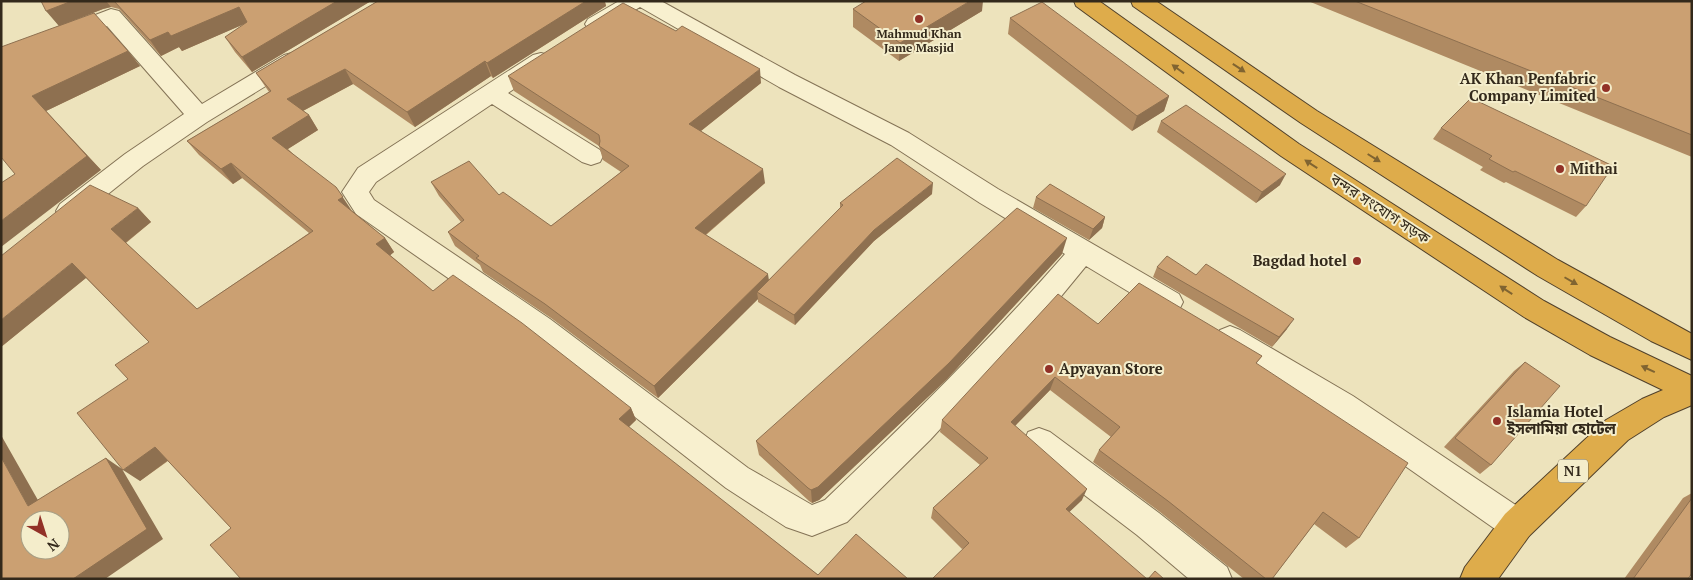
<svg xmlns="http://www.w3.org/2000/svg" width="1693" height="580" font-family="'PT Serif','Noto Sans Bengali',serif">
  <style>
    .lines { fill: none; stroke-linecap: round; stroke-linejoin: round }
    .street-casing { stroke: #847356; stroke-width: 2 }
    .highway-casing { stroke: #51412b; stroke-width: 2 }
    .street { fill: #f8f0cf; fill-rule: evenodd }
    .highway { fill: #deac4b; fill-rule: evenodd }
    .wall { fill: #af8a62 }
    .shaded-wall { fill: #8e7050 }
    .building { fill: #cba072; stroke: #8e7050; fill-rule: evenodd }
    .oneway { fill: #806431 }
    .poi-dot { fill: #923127; stroke: #f4edcb; stroke-width: 2 }
    .labels { text-anchor: middle; stroke-width: 4; stroke-linejoin: round; paint-order: stroke }
    .far-poi-label { font-size: 12px; font-weight: bold; fill: #33291b; stroke: #f4edcb }
    .shield { fill: #f4edcb; stroke: #6d6450; stroke-width: 1 }
    .shield-label { font-size: 14px; font-weight: bold; fill: #33291b }
    .poi-label { font-size: 15px; font-weight: bold; fill: #33291b; stroke: #f4edcb; text-anchor: start }
    .street-label { font-size: 15px; fill: #33291b; stroke: #f4edcb }
  </style>
  <rect width="100%" height="100%" fill="#ede3bc"/>
  <g class="lines">
    <g class="street-casing">
      <path id="street" d="M619,1H661L795,75L909,133L998,189L1179,294L1183,302L1179,310L1169,313L1159,310L1086,266L1049,311L930,440L847,522L812,536L786,527L726,488L530,335L356,214L342,192L358,168L533,55L541,53L549,55L552,60L549,65L508,93L600,150L603,156L600,162L591,165L582,162L492,104L376,182L369,192L374,200L550,319L748,468L812,505L825,500C908,421 990,340 1065,254L980,203L891,145L779,87L640,7C625,16 606,34 588,29L585,24L588,19Z
        M111,9L119,11L202,104L284,55L292,53L300,55L303,60L300,65L207,122L143,166L78,218L69,221L60,218L56,211L60,204L125,154L184,114L107,26L1,66V51Z
        M1230,326L1240,330L1353,396L1529,514L1533,525L1529,536L1517,541L1505,536L1331,414L1220,346L1216,338L1220,330Z
        M1039,428L1050,432L1159,513L1227,567L1232,579H1189L1137,535L1028,452L1024,442L1028,432Z"/>
    </g>
    <g class="highway-casing">
      <path id="highway" d="M1074,1H1099L1299,144L1544,301L1610,337L1692,376V405L1664,417L1628,440L1529,536L1498,579H1460L1465,567L1505,514L1606,420L1642,399L1663,390L1590,355L1524,317L1281,156L1076,6Z
        M1131,1H1156L1317,111L1558,260L1692,334V360L1651,341L1538,276L1301,123L1133,6Z"/>
    </g>
    <use href="#street" class="street"/>
    <use href="#highway" class="highway"/>
  </g>
  <path class="wall" d="M41,1H371L252,72L235,52L225,37L246,23L182,51L179,47L161,56L119,9L111,7L103,9L72,21L128,51L140,66L46,111L101,170L15,174L59,26Z
    M378,1H606L605,2L606,6L493,78L491,76L415,127L353,84L303,111L309,115L318,130L288,149L352,211L385,238L394,252L390,255L433,291L631,408L636,420L628,427L818,575L908,579H241L231,528L168,461L140,481L128,379L149,342L86,278L1,347L138,208L151,222L126,243L197,309L309,233L242,178L233,184L199,155L187,141L269,92L256,73Z
    M1308,1H1692V157Z
    M853,9L982,11L899,61L853,27Z
    M1010,18L1169,96L1164,111L1132,131L1008,34Z
    M508,76L761,83L701,131L765,183L706,235L769,280L840,209V203L932,194L874,241L795,325L758,302V299L658,398L551,318L483,272L480,265L455,246L448,232L461,222L439,196L431,182L499,195L551,226L621,172L603,160L599,146L514,91Z
    M1161,121L1280,185L1256,203L1157,132Z
    M1441,128L1586,206L1576,217L1506,182L1504,183L1480,170L1483,167L1433,139Z
    M1036,197L1105,217L1102,228L1089,240L1033,208Z
    M1062,254L947,379L819,500L812,503L809,501L759,455L756,441Z
    M1157,267L1196,275L1287,329L1272,347L1153,277Z
    M1098,324L1262,356L1256,364L1359,538L1346,548L1314,524L1272,579H1244L1160,512L1093,462L1099,450L1111,437L1050,390L1015,426L1082,500L1069,512L962,549L931,518L933,508L980,465L940,432L942,420Z
    M1525,362L1491,465L1480,474L1444,447L1514,371Z
    M1692,493V573L1688,579H1624L1683,498Z"/>
  <path class="shaded-wall" d="M72,1H106L111,7L103,9L59,26L46,11Z
    M337,1H371L252,72L242,57Z
    M586,1H606L605,2L606,6L493,78L487,63Z
    M970,1H983L982,11L899,61L900,43Z
    M239,7L249,22L182,51L171,36Z
    M168,32L179,47L161,56L150,40Z
    M128,51L140,66L46,111L101,170L1,247V221L87,156L32,96Z
    M485,61L491,76L415,127L407,112Z
    M345,69L353,84L297,114L287,99Z
    M760,69L761,83L692,138L689,124Z
    M1169,96L1164,111L1132,131L1137,116Z
    M309,115L318,130L283,152L272,138Z
    M231,163L242,178L233,184L221,169Z
    M763,169L765,183L698,241L695,228Z
    M1286,174L1280,185L1256,203L1262,192Z
    M933,183L932,194L874,241L795,325L794,315L874,230Z
    M336,187L352,211L338,200Z
    M138,208L151,222L125,243L111,229Z
    M1105,217L1102,228L1089,240L1093,229Z
    M385,238L394,252L386,259L376,244Z
    M1067,238L1062,254L947,379L819,500L812,503L811,490Z
    M72,263L87,277L1,347V320Z
    M768,274L770,287L757,292L758,299L658,398L654,386Z
    M1294,319L1287,329L1272,347L1279,337Z
    M1055,377L1050,390L1007,434L1011,422Z
    M631,408L636,420L624,432L619,419Z
    M1,435L47,516L28,506L1,457Z
    M155,447L171,458L140,481L123,470Z
    M106,458L122,469L163,539L105,579H73Z
    M1087,489L1082,500L1061,520L1066,509Z"/>
  <path class="building" d="M41,1H72L46,11Z
    M114,1H337L242,57L225,37L247,22L239,7L171,36L168,32L150,40Z
    M378,1H586L487,63L485,61L407,112L345,69L287,99L309,115L272,138L336,187L343,197L338,200L385,238L376,244L433,291L453,275L522,323L631,408L619,419L818,575L856,534L908,579H241L210,545L231,528L155,447L123,470L77,413L128,379L115,365L149,342L72,263L1,320V256L90,185L138,208L111,229L197,309L313,231L231,163L221,169L187,141L271,91L256,73Z
    M866,1H970L900,43L853,9Z
    M1355,1H1692V135Z
    M1042,2L1169,96L1137,116L1010,18Z
    M623,3L676,31L682,26L760,69L689,124L763,169L695,228L768,274L654,386L545,304L476,258L479,256L448,232L464,220L431,182L469,161L499,195L503,192L551,226L629,166L599,146L600,141L599,135L508,76Z
    M94,13L128,51L32,96L87,156L1,221V183L15,174L1,157V47Z
    M1471,98L1613,166L1586,206L1515,171L1513,172L1489,159L1492,156L1441,128Z
    M1186,105L1286,174L1262,192L1161,121Z
    M897,158L933,183L874,230L794,315L757,292L843,205L840,203Z
    M1050,184L1105,217L1093,229L1036,197Z
    M1017,208L1067,238L949,363L818,487L811,490L808,488L756,441Z
    M1167,256L1196,275L1206,264L1294,319L1279,337L1157,267Z
    M1139,283L1262,356L1256,363L1408,463L1359,538L1323,512L1272,579H1266L1168,501L1099,450L1120,427L1055,377L1011,422L1087,489L1066,509L1147,579H932L969,543L933,508L988,458L942,420L1058,294L1098,324Z
    M1525,362L1560,386L1491,465L1455,438Z
    M1,457L28,506L106,458L147,529L73,579H1ZM30,520H60V550H30Z
    M1692,498V573L1688,579H1633Z
    M1155,571L1164,579H1148Z"/>
  <defs><path id="oneway-solid" d="M-6-.8H1V-3.2L6.5 0L1 3.2V.8H-6Z" transform="scale(1.25)"/></defs>
  <g class="oneway">
    <use href="#oneway-solid" transform="translate(1239 68) rotate(34)"/>
    <use href="#oneway-solid" transform="translate(1178 69) rotate(-144)"/>
    <use href="#oneway-solid" transform="translate(1374 158) rotate(32)"/>
    <use href="#oneway-solid" transform="translate(1311 164) rotate(-147)"/>
    <use href="#oneway-solid" transform="translate(1571 281) rotate(30)"/>
    <use href="#oneway-solid" transform="translate(1506 290) rotate(-147)"/>
    <use href="#oneway-solid" transform="translate(1648 369) rotate(-155)"/>
  </g>
  <g class="poi-dot">
    <circle cx="919" cy="19" r="5"/>
    <circle cx="1606" cy="88" r="5"/>
    <circle cx="1560" cy="169" r="5"/>
    <circle cx="1357" cy="261" r="5"/>
    <circle cx="1049" cy="369" r="5"/>
    <circle cx="1497" cy="421" r="5"/>
  </g>
  <g class="labels">
    <g class="far-poi-label">
      <text x="919" y="38">Mahmud Khan<tspan x="919" dy="14">Jame Masjid</tspan></text>
    </g>
    <rect class="shield" x="1558" y="459.5" width="30" height="23" rx="4"/>
    <g class="shield-label">
      <text x="1573" y="476">N1</text>
    </g>
    <g class="poi-label">
      <text x="1596" y="84" text-anchor="end">AK Khan Penfabric<tspan x="1596" dy="17">Company Limited</tspan></text>
      <text x="1570" y="174">Mithai</text>
      <text x="1347" y="266" text-anchor="end">Bagdad hotel</text>
      <text x="1059" y="374">Apyayan Store</text>
      <text x="1507" y="417">Islamia Hotel<tspan x="1507" dy="17">ইসলামিয়া হোটেল</tspan></text>
    </g>
    <g class="street-label">
      <text transform="translate(1380 209) rotate(33)" y="5">বন্দর সংযোগ সড়ক</text>
    </g>
  </g>
  <rect width="1693" height="580" fill="none" stroke="#33291b" stroke-width="5"/>
  <g transform="translate(45 535) rotate(141)"><circle r="24" fill="#f4edcb" stroke="#a79f85"/>
  <path d="M0-4L9 19L0 12L-9 19Z" fill="#923127"/>
  <text y="-8" font-size="14" font-weight="bold" text-anchor="middle" fill="#33291b">N</text>
  </g>
</svg>
